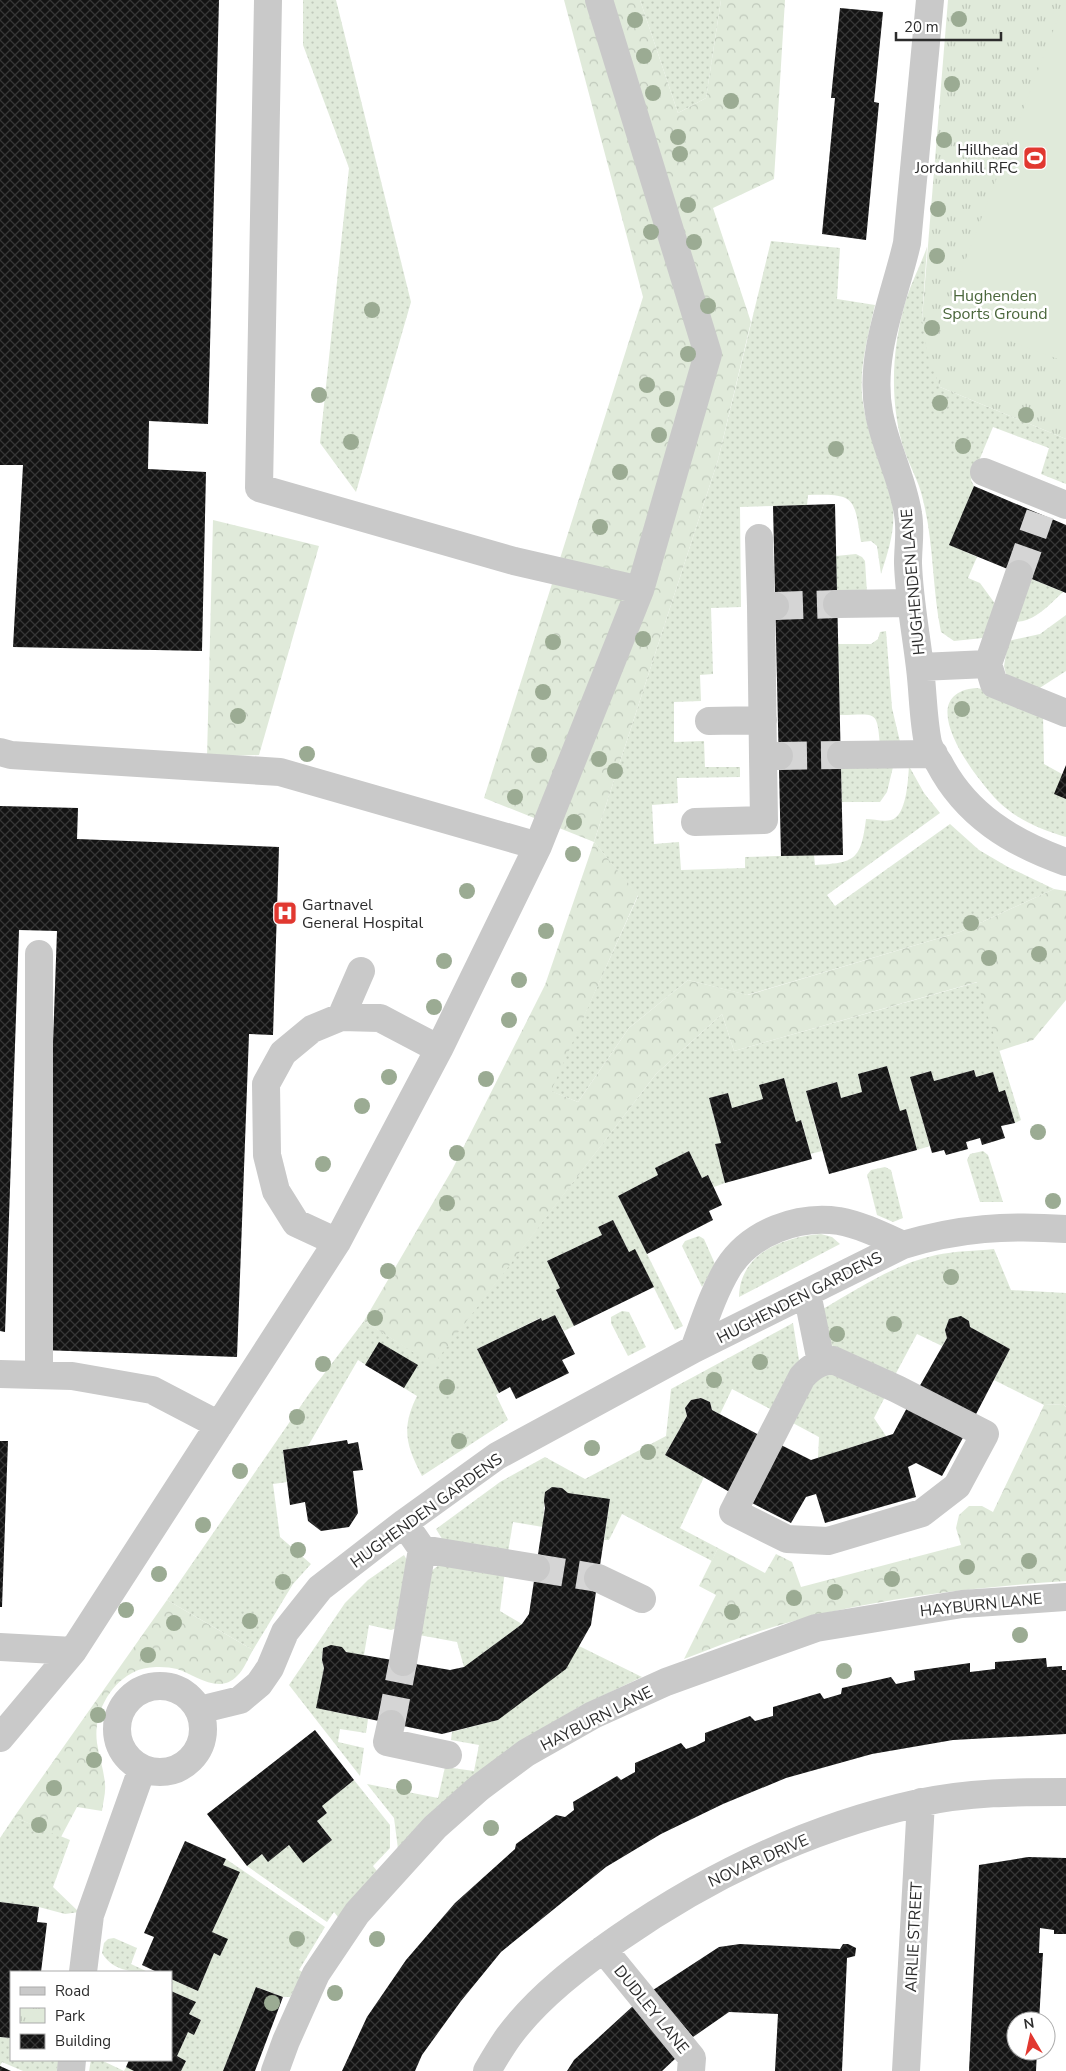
<svg xmlns="http://www.w3.org/2000/svg" width="1066" height="2071" font-family="'Nunito Sans',sans-serif">
  <style>
    .grass { fill: url(#grass-dots) }
    .forest { fill: url(#forest-crowns) }
    .park { fill: url(#park-tufts) }
    .pitch { fill: #e0eada }
    .building { fill: url(#building-cross-hatch) }
    .lines { fill: none; stroke-linecap: round; stroke-linejoin: round }
    .minor-tunnel { stroke: #d5d5d5; stroke-width: 28; stroke-dasharray: 28 14; stroke-linecap: butt }
    .minor { stroke: #c9c9c9; stroke-width: 28 }
    .tree { fill: #9bab93 }
    .labels { text-anchor: middle; stroke-width: 5; stroke-linejoin: round; paint-order: stroke }
    .poi-label { font-size: 16px; fill: #2c2c2c; stroke: #fff; text-anchor: end }
    .park-label { font-size: 16px; fill: #4a663b; stroke: #fff }
    .street-label { font-size: 16px; fill: #2c2c2c; stroke: #fff }
  </style>
  <defs>
    <pattern id="grass-dots" width="8" height="8" patternUnits="userSpaceOnUse" patternTransform="scale(1.25)"><rect width="8" height="8" fill="#e0eada"/><path d="M2 2h.1M6 6h.1" fill="none" stroke="#c0c9bb" stroke-width="1.8" stroke-linecap="round"/></pattern>
    <pattern id="forest-crowns" width="20" height="18" patternUnits="userSpaceOnUse" patternTransform="scale(1.25)"><rect width="20" height="18" fill="#e0eada"/><path d="M2 6a3 3 0 1 1 6 0M12 15a3 3 0 1 1 6 0" fill="none" stroke="#c0c9bb"/></pattern>
    <pattern id="park-tufts" width="24" height="20" patternUnits="userSpaceOnUse" patternTransform="scale(1.25)"><rect width="24" height="20" fill="#e0eada"/><path d="M3 7l-1-3M5 7V3M7 7l1-3M15 17l-1-3M17 17v-4M19 17l1-3" fill="none" stroke="#c0c9bb"/></pattern>
    <pattern id="building-cross-hatch" width="8" height="8" patternUnits="userSpaceOnUse" patternTransform="scale(1.25)"><rect width="8" height="8" fill="#131313"/><path d="M0 0l8 8M0 8l8-8" fill="none" stroke="#363636"/></pattern>
  </defs>
  <rect width="100%" height="100%" fill="#fff"/>
  <path class="grass" d="M303,0H336L411,302L356,492L320,443L349,168L303,45Z
    M640,0H721L706,98L678,113Z
    M771,241L840,248L837,299L875,305C868,336 858,371 863,403C868,438 885,469 892,502C897,526 888,552 881,574L877,546L871,541L861,542C854,496 855,494 808,495L807,505L740,507L741,607L711,608L713,674L700,675L701,701L674,702V742L704,741L705,767H740V777L677,778L678,803L652,805L654,844L679,842L681,870L745,868V857L814,855L815,865C855,863 861,860 866,819C873,819 884,822 891,820C907,816 908,779 909,766L924,793L940,813L827,895L835,906L950,824L979,850L1008,867L1054,889L960,932L747,995L688,980L629,1028L578,1102L550,1091L638,896L594,842L718,460Z
    M927,247L922,319L940,387L1066,439V484L1041,474L1049,448L993,427L971,480L974,486L950,545L977,557L968,578L980,583L996,605L983,638L954,641L941,632C932,588 934,543 923,500C919,480 907,462 902,443C890,399 892,351 904,307C909,287 920,267 927,247Z
    M856,554L862,557L865,561L867,593H837L836,556Z
    M1029,578L1063,592C1048,606 1034,623 1012,622Z
    M1066,615V671L1035,691L1007,679L1004,666L1008,641L1040,634Z
    M886,631L892,708L901,746H880C877,708 876,715 840,715L838,644H871L878,639L880,632Z
    M976,688L995,691L1043,713L1044,764L1062,774L1066,799V837C1042,830 1020,821 1001,804C978,782 909,694 976,688Z
    M893,767L887,792L880,802H842L841,768Z
    M978,982L1021,1120L1015,1123L1005,1090L999,1092L993,1072L976,1077L974,1070L934,1081L930,1071L910,1077L930,1146L917,1150L906,1110L900,1111L887,1066L858,1074L862,1092L841,1098L836,1082L806,1091L822,1151L810,1154L802,1121L796,1122L784,1078L759,1085L763,1099L732,1108L728,1093L709,1098L721,1143L715,1144L725,1183L714,1187L708,1175L702,1178L689,1151L655,1168L658,1175L618,1196L683,1326L675,1330L635,1250L629,1252L613,1220L598,1227L602,1235L547,1261L560,1288L556,1291L574,1326L564,1331L555,1315L542,1321L540,1318L477,1349L499,1393L496,1395L508,1420L422,1476C406,1446 401,1428 417,1396L358,1360L308,1446L283,1450L287,1482L273,1484L280,1537L311,1564L293,1584L253,1650L167,1600L311,1391L364,1321L433,1364L656,1074L722,1014L734,1051Z
    M983,1151L988,1155L1003,1202H980L967,1160L970,1154Z
    M885,1167L891,1170L903,1218L893,1222L877,1215L867,1175L871,1170Z
    M821,1234L832,1237L840,1244L739,1297C740,1253 783,1237 821,1234Z
    M699,1236L704,1239L715,1264L702,1287L682,1246L685,1241Z
    M994,1249L1011,1290L1066,1293V1407L1063,1404L1044,1405L994,1380L1010,1349L970,1327L969,1321L961,1317L949,1320L945,1330L947,1338L942,1346L917,1334L894,1377L831,1345L823,1309C859,1288 895,1264 936,1255C955,1251 975,1251 994,1249Z
    M622,1311L629,1312L646,1347L628,1356L611,1323V1317Z
    M793,1323L800,1366L774,1411L732,1389L720,1414L712,1410L710,1402L701,1398L691,1400L685,1408L687,1416L665,1455L704,1477L680,1528L718,1548L712,1561L622,1514L609,1540H604L610,1500L568,1493L562,1488L552,1487L545,1492L543,1527L513,1522L508,1552L444,1542L436,1529L500,1482L545,1457L585,1479L666,1436L671,1389Z
    M825,1368L887,1393L874,1418L886,1436L818,1458L819,1437L791,1422L808,1383Z
    M404,1555L411,1567L397,1628L391,1630L369,1625L364,1655C359,1654 351,1654 347,1652C337,1647 334,1643 323,1648L322,1660L324,1668L317,1708L368,1719L366,1733L340,1729L338,1742L364,1748L360,1776L289,1685L345,1603L368,1580Z
    M444,1561L505,1571L500,1611L522,1624L464,1667L457,1642L419,1635L430,1572Z
    M579,1646L642,1677L577,1708L518,1745L398,1849L394,1818L367,1784L438,1798L445,1767L474,1771L479,1745L451,1740L452,1732L498,1720Z
    M354,1780L390,1825V1848L373,1866L377,1871L338,1917L334,1912L327,1922L247,1866L262,1854L268,1861L289,1845L303,1862L332,1840L317,1821L327,1813L322,1806Z
    M14,1817L70,1840L53,1887L79,1912L65,1914L39,1907L0,1902V1838Z
    M226,1859L325,1927L299,1970L304,1973L290,1997H283L257,1987L223,2071H181L186,2061L177,2056L188,2032L194,2035L201,2020L189,2014L195,2002L171,1991V1979L198,1991L214,1953L220,1956L227,1939L212,1932L239,1872L223,1865Z
    M114,1938L137,1948L131,1964L148,1972C130,1972 112,1970 102,1953L104,1943L108,1939Z
    M0,2037L11,2038V2060H59L57,2071H23L2,2062L0,2066Z
    M91,2060H101L124,2071L126,2067L134,2071H89Z"/>
  <path class="forest" d="M564,0H640L678,113L706,98L721,0H785L774,179L713,208L751,322L718,460L594,842L638,895L551,1091L578,1102L629,1028L688,980L748,995L960,932L1054,889L1066,891V1000L1033,1040L999,1051L977,982L734,1051L722,1014L656,1074L433,1365L364,1321L452,1170L545,985L594,842L484,798L643,297Z
    M213,520L319,546L259,755L207,757Z
    M1063,1404L1066,1407V1581C968,1588 867,1599 773,1627C743,1636 713,1648 684,1659L716,1595L699,1586L718,1548L765,1573L776,1554L792,1562L801,1587L961,1545L956,1528L959,1515L969,1506H982L993,1512L1044,1405Z
    M167,1600L253,1650C248,1658 244,1670 237,1676C219,1695 195,1675 177,1669C166,1666 147,1666 136,1671C109,1683 93,1715 97,1743C99,1757 104,1770 105,1784C106,1793 103,1802 102,1811L77,1807L61,1837L14,1817Z"/>
  <path class="park" d="M948,0H1066V439L940,387L927,353L922,319Z"/>
  <path class="pitch" d="M1065,0H1066V362L944,316Z"/>
  <path class="building" d="M0,0H219L208,424L149,421L148,469L206,472L202,651L13,647L23,465H0Z
    M840,8L883,12L874,102L879,103L866,240L822,234L835,98H831Z
    M974,486L1066,525V593L949,545Z
    M835,504L843,855L781,856L773,506Z
    M1066,765V799L1054,794Z
    M0,806L78,808L77,839L279,847L273,1035L249,1034L237,1357L42,1350L57,931L19,930L5,1332L0,1331Z
    M887,1066L900,1111L906,1109L917,1150L829,1174L806,1091L837,1082L841,1098L862,1092L858,1074Z
    M974,1070L976,1077L993,1072L999,1092L1005,1090L1015,1123L1001,1126L1005,1138L982,1145L980,1138L966,1142L968,1149L946,1155L944,1150L932,1153L910,1077L931,1071L934,1081Z
    M784,1078L796,1122L801,1120L812,1159L725,1183L715,1144L721,1143L709,1098L728,1093L732,1108L763,1099L759,1085Z
    M689,1151L702,1178L708,1175L722,1205L709,1211L713,1220L647,1254L618,1196L658,1175L655,1168Z
    M613,1220L629,1252L635,1249L654,1287L574,1326L556,1290L560,1288L547,1261L602,1235L598,1227Z
    M555,1315L575,1354L562,1360L569,1373L516,1399L510,1387L499,1393L477,1349L541,1318L542,1321Z
    M961,1316L969,1321L970,1327L1010,1349L974,1418L918,1389L947,1338L945,1330L949,1319Z
    M379,1342L418,1365L404,1388L365,1365Z
    M701,1398L710,1402L712,1410L761,1436L733,1494L665,1455L687,1416L685,1408L691,1400Z
    M909,1404L965,1434L942,1476L916,1463L908,1467L916,1497L825,1523L816,1494L806,1497L791,1523L750,1502L779,1444L811,1460L893,1434Z
    M347,1440L348,1444L358,1442L363,1470L353,1471L358,1513L349,1527L321,1531L308,1521L305,1502L290,1505L283,1450Z
    M0,1441H8L2,1607H0Z
    M552,1487L562,1488L568,1493L610,1499L591,1625L566,1669L498,1720L442,1734L316,1708L324,1668L322,1660L323,1648L331,1645L342,1647L346,1652L450,1670L464,1667L522,1624L529,1614L545,1508L544,1501L545,1492Z
    M1046,1658L1047,1667L1062,1666V1670H1066V1734L953,1740L872,1754L786,1778L723,1804L661,1834L606,1867L501,1952L461,2001L422,2055L415,2071H342L367,2017L406,1960L455,1903L515,1849L516,1844L556,1815L565,1817L574,1810L573,1802L617,1776L621,1780L635,1772V1763L681,1743L686,1749L695,1746L705,1741V1733L750,1716L755,1721L773,1716V1707L820,1693L824,1699L841,1694L842,1688L891,1677L896,1684L915,1680L914,1671L970,1663V1672L995,1669V1662Z
    M315,1730L354,1780L322,1806L327,1813L317,1821L332,1840L303,1863L289,1845L268,1862L262,1854L247,1866L207,1814Z
    M185,1841L226,1859L223,1865L240,1872L212,1932L228,1939L220,1956L214,1953L198,1991L171,1979V1972H157L142,1965L154,1937L144,1933Z
    M1028,1857L1066,1858V1934H1054V1930L1040,1928L1039,1953H1043L1039,2021H1016V2051H1037L1036,2071H969L979,1865Z
    M0,1902L39,1907L37,1922L47,1923L41,1972H11V2038L0,2037Z
    M740,1944L840,1949L843,1944H848L856,1948L855,1956L847,1958L842,2071H775L778,2014L729,2012L693,2037L653,1990L719,1947Z
    M256,1987L283,1997L255,2071H223Z
    M171,1991L196,2002L189,2014L201,2020L194,2035L188,2032L177,2056L186,2061L181,2071H134L126,2067L129,2060H171Z
    M633,2006L677,2057L662,2071H567L574,2060Z
    M0,2066L11,2071H0Z"/>
  <g class="lines">
    <path class="minor-tunnel" d="M1019,574L1040,514
      M775,606L837,604
      M779,756L841,755
      M536,1568L598,1578
      M391,1724L403,1662"/>
    <path class="minor" d="M268,0L259,488L514,561L640,590
      M930,0L907,243C895,296 868,356 879,413C885,447 903,479 908,514C911,531 908,546 908,563C909,598 916,633 920,668C923,692 923,719 928,743C930,750 935,757 939,763C966,815 1012,843 1066,862
      M984,472L1066,505
      M759,538L761,606H775
      M837,604L911,603
      M761,606L763,756
      M988,664L994,684L1066,713
      M920,667L988,664L1019,574
      M709,721L763,720
      M0,752L11,755L280,772L538,846
      M841,755L934,754
      M695,822L764,820L763,756H779
      M39,954V1375
      M341,1017L361,971
      M337,1242L296,1223L276,1191L267,1155L266,1084L283,1053L312,1029L341,1017L380,1018L439,1049
      M807,1293L821,1362
      M694,1349C704,1322 713,1293 728,1268C751,1232 798,1215 839,1221C861,1225 883,1236 903,1245
      M833,1360L897,1389L985,1434L957,1486L922,1513L828,1541L787,1539L733,1512L802,1377C812,1366 819,1362 833,1360Z
      M0,1374L72,1376L152,1390L219,1425
      M404,1523L422,1549L536,1568
      M598,1578L642,1599
      M0,1647L73,1651L337,1242L439,1049L538,846L640,590L708,354L599,0
      M403,1662L422,1549
      M117 1729a43 43 0 1 1 86 0a43 43 0 1 1-86 0Z
      M199,1710L240,1700L259,1684L270,1668L285,1632L320,1588L404,1523L497,1456L694,1349L903,1245C959,1228 1008,1225 1066,1229
      M391,1724L387,1742L448,1755
      M0,1738L73,1651
      M603,1949L692,2058L691,2071
      M83,1972L90,1915L142,1769
      M71,2071L72,2060
      M275,2071L286,2041L316,1974L357,1913L435,1827L479,1788L526,1753L593,1715L666,1682L816,1628L962,1604L1066,1597
      M487,2071C494,2059 501,2047 509,2036C538,1997 579,1966 619,1938C710,1875 811,1827 919,1803C968,1792 1017,1792 1066,1792
      M906,2071L921,1802"/>
  </g>
  <g class="tree">
    <circle cx="959" cy="19" r="8"/>
    <circle cx="635" cy="20" r="8"/>
    <circle cx="644" cy="56" r="8"/>
    <circle cx="952" cy="84" r="8"/>
    <circle cx="653" cy="93" r="8"/>
    <circle cx="731" cy="101" r="8"/>
    <circle cx="678" cy="137" r="8"/>
    <circle cx="944" cy="140" r="8"/>
    <circle cx="680" cy="154" r="8"/>
    <circle cx="688" cy="205" r="8"/>
    <circle cx="938" cy="209" r="8"/>
    <circle cx="651" cy="232" r="8"/>
    <circle cx="694" cy="242" r="8"/>
    <circle cx="937" cy="256" r="8"/>
    <circle cx="708" cy="306" r="8"/>
    <circle cx="372" cy="310" r="8"/>
    <circle cx="932" cy="328" r="8"/>
    <circle cx="688" cy="354" r="8"/>
    <circle cx="647" cy="385" r="8"/>
    <circle cx="319" cy="395" r="8"/>
    <circle cx="667" cy="399" r="8"/>
    <circle cx="940" cy="403" r="8"/>
    <circle cx="1026" cy="415" r="8"/>
    <circle cx="659" cy="435" r="8"/>
    <circle cx="351" cy="442" r="8"/>
    <circle cx="963" cy="446" r="8"/>
    <circle cx="836" cy="449" r="8"/>
    <circle cx="620" cy="472" r="8"/>
    <circle cx="600" cy="527" r="8"/>
    <circle cx="643" cy="639" r="8"/>
    <circle cx="553" cy="642" r="8"/>
    <circle cx="543" cy="692" r="8"/>
    <circle cx="962" cy="709" r="8"/>
    <circle cx="238" cy="716" r="8"/>
    <circle cx="307" cy="754" r="8"/>
    <circle cx="539" cy="755" r="8"/>
    <circle cx="599" cy="759" r="8"/>
    <circle cx="615" cy="771" r="8"/>
    <circle cx="515" cy="797" r="8"/>
    <circle cx="574" cy="822" r="8"/>
    <circle cx="573" cy="854" r="8"/>
    <circle cx="467" cy="891" r="8"/>
    <circle cx="971" cy="923" r="8"/>
    <circle cx="546" cy="931" r="8"/>
    <circle cx="1039" cy="954" r="8"/>
    <circle cx="989" cy="958" r="8"/>
    <circle cx="444" cy="961" r="8"/>
    <circle cx="519" cy="980" r="8"/>
    <circle cx="434" cy="1007" r="8"/>
    <circle cx="509" cy="1020" r="8"/>
    <circle cx="389" cy="1077" r="8"/>
    <circle cx="486" cy="1079" r="8"/>
    <circle cx="362" cy="1106" r="8"/>
    <circle cx="1038" cy="1132" r="8"/>
    <circle cx="457" cy="1153" r="8"/>
    <circle cx="323" cy="1164" r="8"/>
    <circle cx="1053" cy="1201" r="8"/>
    <circle cx="447" cy="1203" r="8"/>
    <circle cx="388" cy="1271" r="8"/>
    <circle cx="951" cy="1277" r="8"/>
    <circle cx="375" cy="1318" r="8"/>
    <circle cx="894" cy="1324" r="8"/>
    <circle cx="837" cy="1334" r="8"/>
    <circle cx="760" cy="1362" r="8"/>
    <circle cx="323" cy="1364" r="8"/>
    <circle cx="714" cy="1380" r="8"/>
    <circle cx="447" cy="1387" r="8"/>
    <circle cx="297" cy="1417" r="8"/>
    <circle cx="459" cy="1441" r="8"/>
    <circle cx="592" cy="1448" r="8"/>
    <circle cx="648" cy="1452" r="8"/>
    <circle cx="240" cy="1471" r="8"/>
    <circle cx="203" cy="1525" r="8"/>
    <circle cx="298" cy="1550" r="8"/>
    <circle cx="1029" cy="1561" r="8"/>
    <circle cx="967" cy="1567" r="8"/>
    <circle cx="159" cy="1574" r="8"/>
    <circle cx="892" cy="1579" r="8"/>
    <circle cx="283" cy="1582" r="8"/>
    <circle cx="835" cy="1592" r="8"/>
    <circle cx="794" cy="1598" r="8"/>
    <circle cx="126" cy="1610" r="8"/>
    <circle cx="732" cy="1612" r="8"/>
    <circle cx="250" cy="1621" r="8"/>
    <circle cx="174" cy="1623" r="8"/>
    <circle cx="1020" cy="1635" r="8"/>
    <circle cx="148" cy="1655" r="8"/>
    <circle cx="844" cy="1671" r="8"/>
    <circle cx="98" cy="1715" r="8"/>
    <circle cx="94" cy="1760" r="8"/>
    <circle cx="404" cy="1787" r="8"/>
    <circle cx="54" cy="1788" r="8"/>
    <circle cx="39" cy="1825" r="8"/>
    <circle cx="491" cy="1828" r="8"/>
    <circle cx="297" cy="1939" r="8"/>
    <circle cx="377" cy="1939" r="8"/>
    <circle cx="335" cy="1993" r="8"/>
    <circle cx="272" cy="2003" r="8"/>
  </g>
  <defs>
    <g id="stadium-square" transform="scale(1.25)"><rect x="-9" y="-9" width="18" height="18" rx="4" fill="#e13830" stroke="#fff"/><path d="M0-5a6.5 5 0 1 0 0 10a6.5 5 0 1 0 0-10ZM-3.5-1.8h7v3.6h-7Z" fill="#fff"/></g>
    <g id="hospital-square" transform="scale(1.25)"><rect x="-9" y="-9" width="18" height="18" rx="4" fill="#e13830" stroke="#fff"/><path d="M-5-5h3v3.5h4V-5h3V5h-3V1.5h-4V5h-3Z" fill="#fff"/></g>
  </defs>
  <g fill-rule="evenodd">
    <use href="#stadium-square" x="1035" y="158"/>
    <use href="#hospital-square" x="285" y="913"/>
  </g>
  <g class="labels">
    <g class="poi-label">
      <text x="1018" y="155">Hillhead<tspan x="1018" dy="18">Jordanhill RFC</tspan></text>
      <text x="302" y="910" text-anchor="start">Gartnavel<tspan x="302" dy="18">General Hospital</tspan></text>
    </g>
    <g class="park-label">
      <text x="995" y="301">Hughenden<tspan x="995" dy="18">Sports Ground</tspan></text>
    </g>
    <g class="street-label">
      <text transform="translate(912 582) rotate(-95)" y="6">HUGHENDEN LANE</text>
      <text transform="translate(799 1297) rotate(-27)" y="6">HUGHENDEN GARDENS</text>
      <text transform="translate(426 1510) rotate(-36)" y="6">HUGHENDEN GARDENS</text>
      <text transform="translate(981 1604) rotate(-6)" y="6">HAYBURN LANE</text>
      <text transform="translate(596 1718) rotate(-27)" y="6">HAYBURN LANE</text>
      <text transform="translate(758 1860) rotate(-24)" y="6">NOVAR DRIVE</text>
      <text transform="translate(913 1937) rotate(-87)" y="6">AIRLIE STREET</text>
      <text transform="translate(652 2009) rotate(51)" y="6">DUDLEY LANE</text>
    </g>
  </g>
  <rect x="10" y="1971" width="162" height="90" fill="#ffffff" stroke="#ababab"/>
  <rect x="20" y="1987" width="25" height="8" fill="#c9c9c9" stroke="#ababab"/>
  <text x="55" y="1996" font-size="15" fill="#2c2c2c">Road</text>
  <rect x="20" y="2008" width="25" height="15" fill="url(#park-tufts)" stroke="#ababab"/>
  <text x="55" y="2021" font-size="15" fill="#2c2c2c">Park</text>
  <rect x="20" y="2034" width="25" height="15" fill="url(#building-cross-hatch)" stroke="#ababab"/>
  <text x="55" y="2046" font-size="15" fill="#2c2c2c">Building</text>
  <g transform="translate(1031 2036) rotate(351)"><circle r="24" fill="#ffffff" stroke="#ababab"/>
  <path d="M0-4L9 19L0 12L-9 19Z" fill="#e13830"/>
  <text y="-8" font-size="14" font-weight="bold" text-anchor="middle" fill="#2c2c2c">N</text>
  </g>
  <path d="M896 32v8h105v-8" fill="none" stroke="#2c2c2c" stroke-width="2.5"/>
  <text x="904" y="32" font-size="15" fill="#2c2c2c" stroke="#ffffff" stroke-width="4" paint-order="stroke">20 m</text>
</svg>
